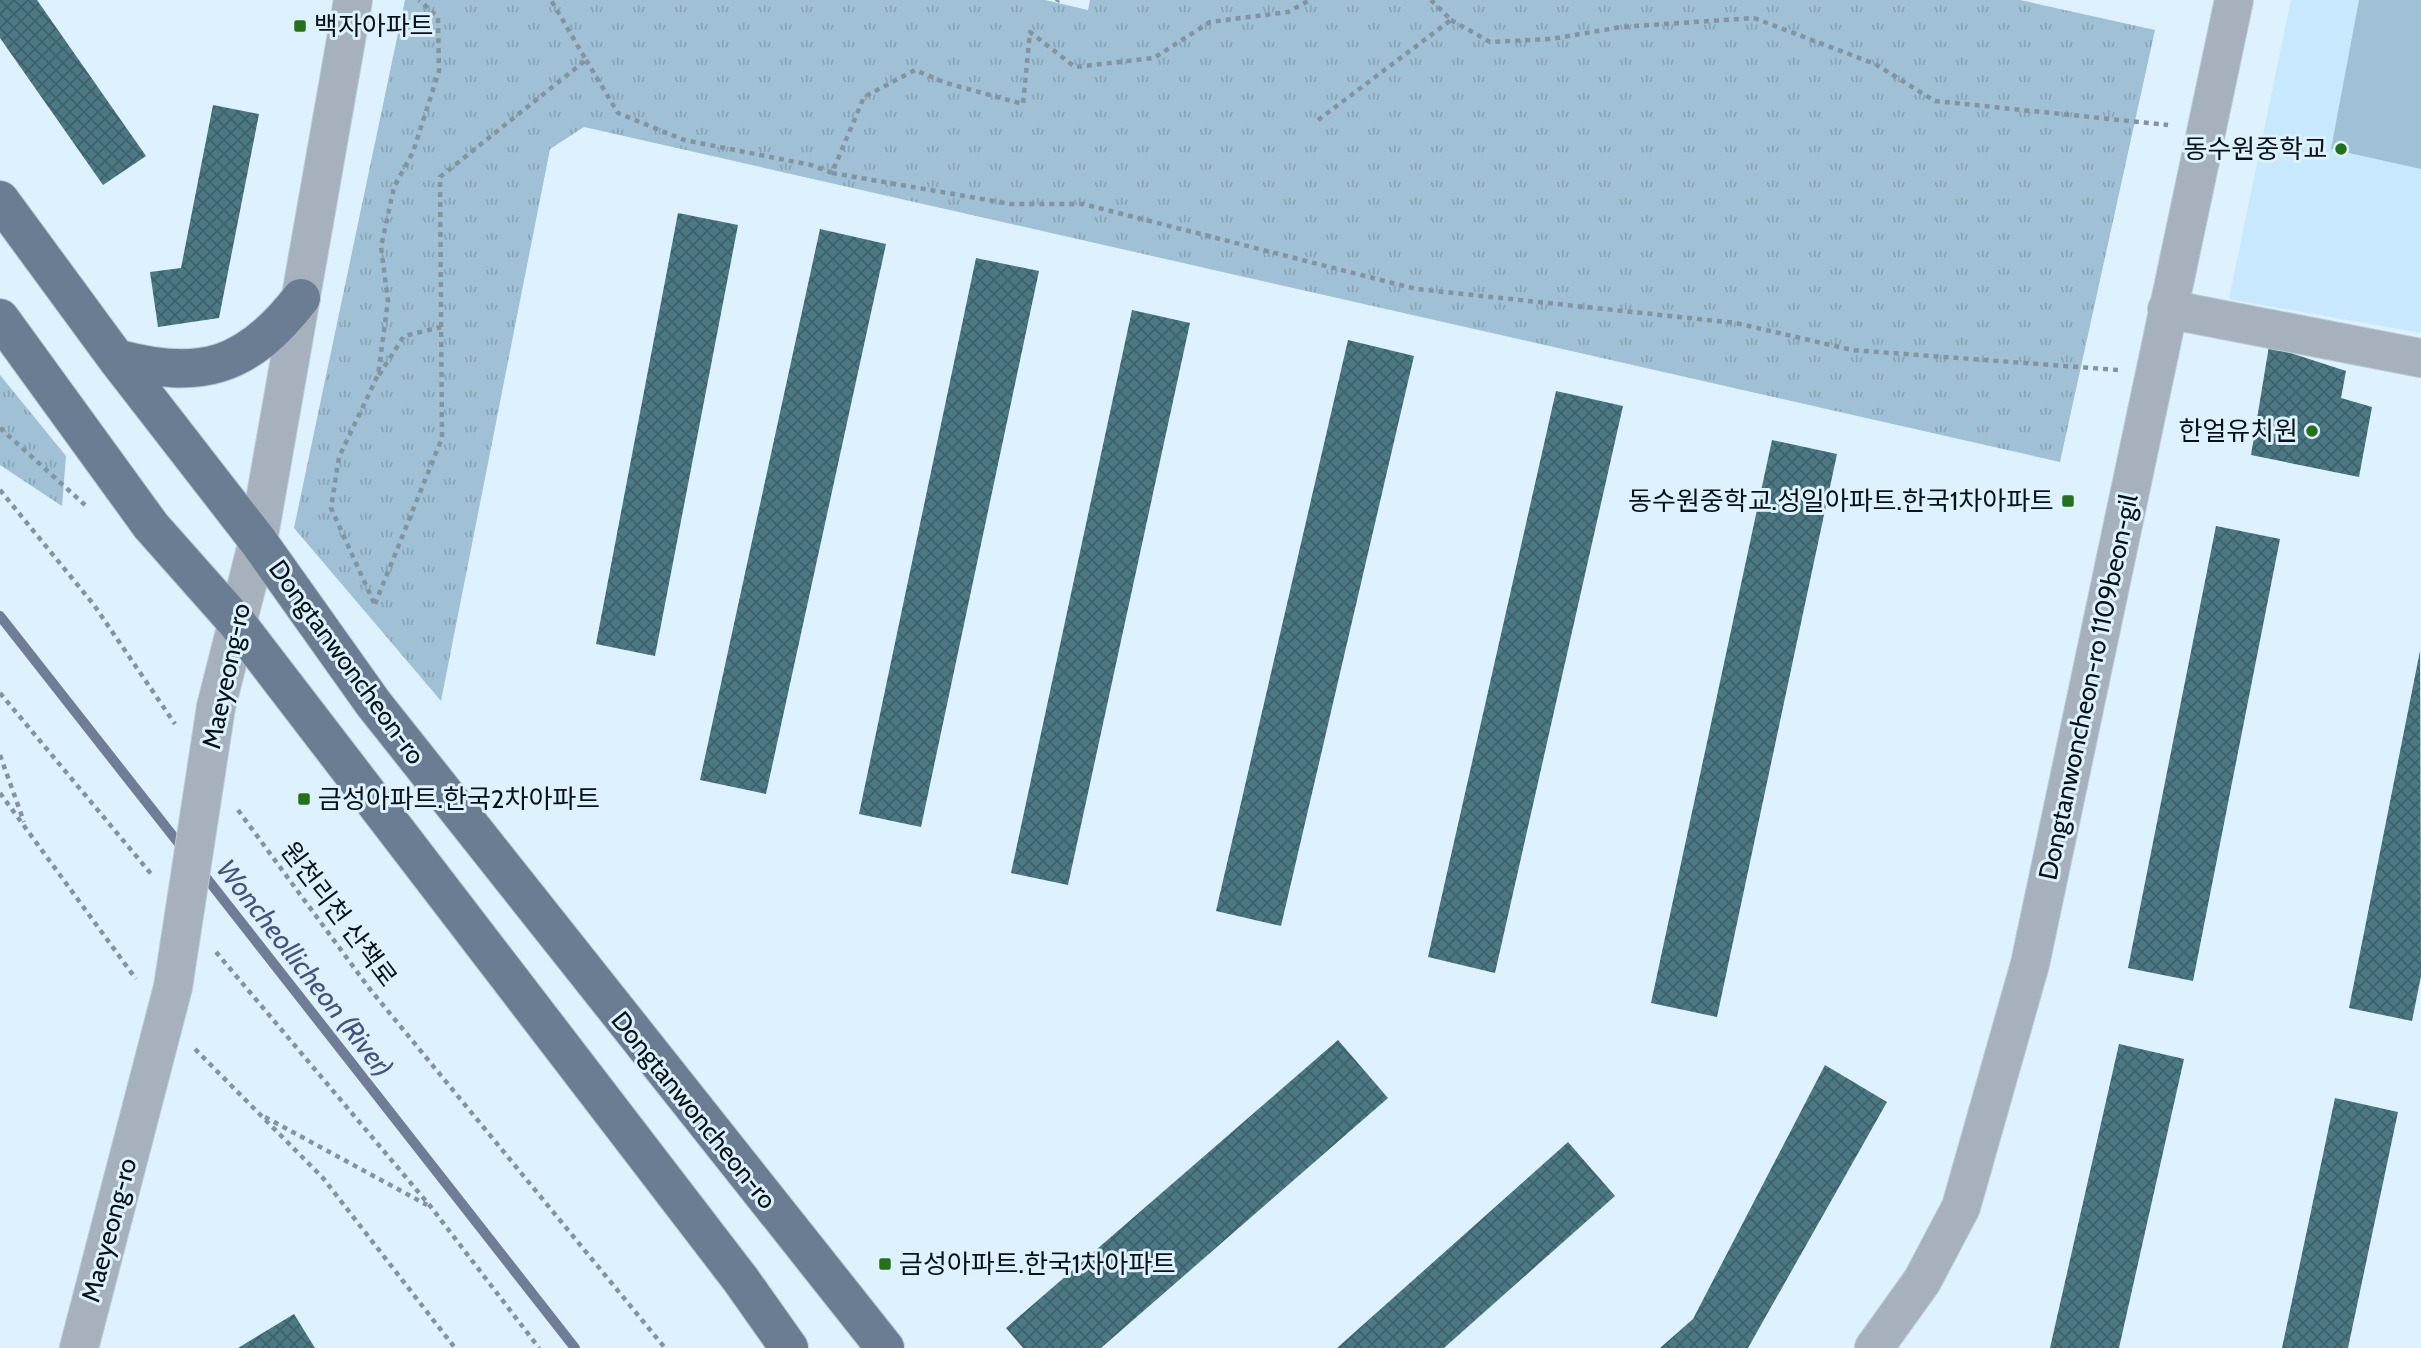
<svg xmlns="http://www.w3.org/2000/svg" width="2421" height="1348" font-family="Cabin,'Noto Sans KR',sans-serif">
  <style>
    .built { fill: #c7e8fd }
    .park { fill: url(#park-tufts) }
    .pitch { fill: #a0c1d5 }
    .lines { fill: none; stroke-linecap: round; stroke-linejoin: round }
    .stream { stroke: #717c97; stroke-width: 10 }
    .building { fill: url(#building-cross-hatch) }
    .minor-casing { stroke: #bbcdd9; stroke-width: 40 }
    .major-casing { stroke: #bbcdd9; stroke-width: 40 }
    .path { stroke: #84949f; stroke-width: 4.5; stroke-dasharray: 5 5; stroke-linecap: butt }
    .minor { stroke: #a6b1bd; stroke-width: 38 }
    .major { stroke: #6b7d92; stroke-width: 38 }
    .minor-bridge-casing { stroke: #bbcdd9; stroke-width: 40; stroke-linecap: butt }
    .minor-bridge { stroke: #a6b1bd; stroke-width: 38 }
    .poi-dot { fill: #237219; stroke: #ddf1fe; stroke-width: 2.5 }
    .labels { text-anchor: middle; stroke-width: 6; stroke-linejoin: round; paint-order: stroke }
    .poi-label { font-size: 26px; fill: #061118; stroke: #ddf1fe; text-anchor: start }
    .street-label { font-size: 26px; fill: #061118; stroke: #ddf1fe }
    .water-label { font-size: 28px; font-style: italic; fill: #445182; stroke: #ddf1fe }
  </style>
  <defs>
    <pattern id="park-tufts" width="24" height="20" patternUnits="userSpaceOnUse" patternTransform="scale(1.75)"><rect width="24" height="20" fill="#a0c1d5"/><path d="M3 7l-1-3M5 7V3M7 7l1-3M15 17l-1-3M17 17v-4M19 17l1-3" fill="none" stroke="#88a5b6"/></pattern>
    <pattern id="building-cross-hatch" width="8" height="8" patternUnits="userSpaceOnUse" patternTransform="scale(1.75)"><rect width="8" height="8" fill="#4c7884"/><path d="M0 0l8 8M0 8l8-8" fill="none" stroke="#3d616b"/></pattern>
  </defs>
  <rect width="100%" height="100%" fill="#ddf1fe"/>
  <path class="built" d="M2291,0H2421V333L2229,299Z"/>
  <path class="park" d="M405,0H1045L1088,10L1090,0H2020L2155,30L2060,462L584,127L550,149L441,701L294,528Z
    M0,375L66,456L62,506L0,465Z"/>
  <path class="pitch" d="M2359,0H2421V169L2331,149Z"/>
  <g class="lines">
    <path class="stream" d="M0,616L184,850
      M201,871L575,1348"/>
  </g>
  <path class="building" d="M0,0H37L146,156L103,185L0,38Z
    M213,105L259,114L219,318L158,327L150,272L181,268Z
    M678,213L738,225L655,656L596,644Z
    M820,229L886,244L766,794L700,780Z
    M976,258L1039,271L921,827L859,814Z
    M1132,310L1190,323L1068,885L1011,873Z
    M1348,340L1414,356L1281,926L1216,911Z
    M2269,346L2346,371L2341,398L2372,407L2359,477L2251,455Z
    M1556,391L1623,406L1495,973L1428,957Z
    M1772,440L1837,454L1717,1017L1651,1003Z
    M2216,526L2280,539L2193,981L2128,968Z
    M2420,651L2421,976L2412,1021L2349,1008Z
    M1338,1040L1388,1098L1101,1348H1023L1006,1328Z
    M2119,1044L2184,1059L2119,1348H2050Z
    M1825,1065L1887,1102L1748,1348H1660L1693,1319Z
    M2335,1098L2398,1112L2348,1348H2282Z
    M1568,1142L1615,1196L1444,1348H1337Z
    M294,1314L315,1348H238Z"/>
  <g class="lines">
    <g class="minor-casing">
      <path id="minor" d="M2167,309L2421,358
        M216,707L258,541L353,0
        M79,1348L173,987
        M1874,1348L1922,1281L1961,1207L2030,964L2234,0"/>
    </g>
    <g class="major-casing">
      <path id="major" d="M0,200L116,358L258,541L373,703L885,1348
        M0,318L151,526L237,623L741,1280L789,1348
        M116,358C200,381 247,368 301,298"/>
    </g>
    <path class="path" d="M1057,2L1058,0
      M1451,20L1490,42L1551,39L1621,27L1754,18L1875,64L1935,101L2168,125
      M586,60L618,113L684,140L811,165L832,173L864,97L915,70L946,83L1023,104L1030,32L1075,67L1154,58L1210,22L1288,12L1310,0
      M1318,120L1451,20L1431,0
      M832,173L1011,204H1083L1416,289L1736,323L1852,350L2118,370
      M379,375L404,336L441,327
      M0,428L85,505
      M0,490L94,605L175,724
      M374,603L331,508L339,457L378,375L388,301L381,247L394,187L413,152L439,71L438,17L419,0
      M375,604L442,438L440,177L586,60L551,0
      M0,693L152,875
      M0,755L24,822
      M0,793L136,979
      M238,810L369,988L665,1348
      M216,952L431,1207L539,1348
      M195,1049L323,1178L455,1348
      M265,1117L427,1205"/>
    <use href="#minor" class="minor"/>
    <use href="#major" class="major"/>
    <g class="minor-bridge-casing">
      <path id="minor-bridge" d="M173,987L216,707"/>
    </g>
    <use href="#minor-bridge" class="minor-bridge"/>
  </g>
  <g class="poi-dot">
    <rect x="293" y="19" width="14" height="14" rx="3.5"/>
    <circle cx="2341" cy="149" r="7"/>
    <circle cx="2312" cy="431" r="7"/>
    <rect x="2061" y="494" width="14" height="14" rx="3.5"/>
    <rect x="297" y="792" width="14" height="14" rx="3.5"/>
    <rect x="878" y="1257" width="14" height="14" rx="3.5"/>
  </g>
  <g class="labels">
    <g class="poi-label">
      <text x="314" y="35">백자아파트</text>
      <text x="2327" y="158" text-anchor="end">동수원중학교</text>
      <text x="2298" y="440" text-anchor="end">한얼유치원</text>
      <text x="2054" y="510" text-anchor="end">동수원중학교.성일아파트.한국1차아파트</text>
      <text x="318" y="808">금성아파트.한국2차아파트</text>
      <text x="899" y="1273">금성아파트.한국1차아파트</text>
    </g>
    <g class="street-label">
      <text transform="translate(347 662) rotate(54)" y="9">Dongtanwoncheon-ro</text>
      <text transform="translate(226 676) rotate(-78)" y="9">Maeyeong-ro</text>
      <text transform="translate(2088 687) rotate(-78)" y="9">Dongtanwoncheon-ro 1109beon-gil</text>
      <text transform="translate(339 914) rotate(53)" y="9">원천리천 산책로</text>
      <text transform="translate(694 1110) rotate(51)" y="9">Dongtanwoncheon-ro</text>
      <text transform="translate(109 1230) rotate(-75)" y="9">Maeyeong-ro</text>
    </g>
    <g class="water-label">
      <text transform="translate(305 968) rotate(52)" y="10">Woncheollicheon (River)</text>
    </g>
  </g>
</svg>
